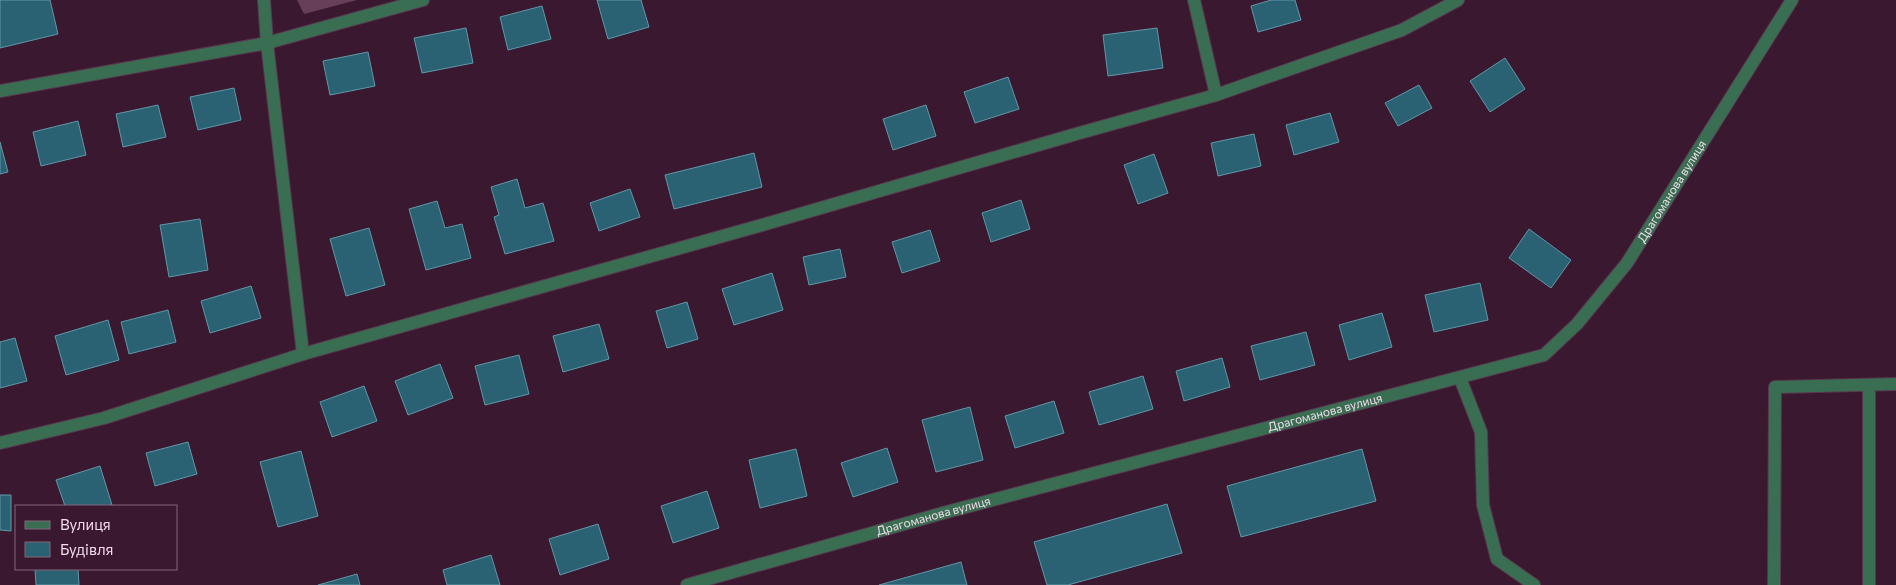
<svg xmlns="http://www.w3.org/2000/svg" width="1896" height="585" font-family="Commissioner,sans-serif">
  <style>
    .green { fill: #673f59 }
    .building { fill: #2b6273; stroke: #6098a9 }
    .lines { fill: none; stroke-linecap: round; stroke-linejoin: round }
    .service-casing { stroke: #58374d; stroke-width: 14 }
    .minor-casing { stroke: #58374d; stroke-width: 14 }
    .service { stroke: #396e53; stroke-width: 12 }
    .minor { stroke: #396e53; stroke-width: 12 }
    .labels { text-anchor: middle; stroke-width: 5; stroke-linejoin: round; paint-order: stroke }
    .street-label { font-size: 12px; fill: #f4dceb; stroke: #3a182f }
  </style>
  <rect width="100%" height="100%" fill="#3a182f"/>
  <path class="green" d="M297,0H357L304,14Z"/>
  <path class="building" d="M0,0H50L58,34L0,48Z
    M597,0H641L649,27L608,39Z
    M1271,0H1295L1301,20L1258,32L1251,6Z
    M542,6L551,39L508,50L500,17Z
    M466,28L473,63L422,73L414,38Z
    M1157,28L1163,68L1108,76L1103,35Z
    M368,52L375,86L330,95L323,61Z
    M1505,58L1525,89L1490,112L1470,81Z
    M1008,77L1019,109L975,123L964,92Z
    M1419,85L1432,108L1398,126L1385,103Z
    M234,88L241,120L198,130L190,97Z
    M158,105L166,137L123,147L116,114Z
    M926,105L936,136L893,150L883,119Z
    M1330,113L1339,142L1294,155L1286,125Z
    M78,121L86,155L41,166L33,132Z
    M1254,134L1261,166L1218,176L1211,143Z
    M0,142L8,172L0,174Z
    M754,153L762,187L674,209L665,175Z
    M1154,154L1168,193L1138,204L1124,165Z
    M517,179L525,208L543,203L554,241L505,254L494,217L499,215L491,187Z
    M630,189L640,217L599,231L590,203Z
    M1021,200L1030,229L991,242L982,213Z
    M437,201L445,228L462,224L471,258L426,270L409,209Z
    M200,219L208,270L169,277L160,225Z
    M369,228L385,285L346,296L330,239Z
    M1529,229L1571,260L1551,288L1509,258Z
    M930,230L940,261L902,273L892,242Z
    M840,249L846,277L809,285L803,257Z
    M772,273L783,310L734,325L722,289Z
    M1480,283L1488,320L1434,332L1425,295Z
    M251,286L261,318L210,333L201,301Z
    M687,302L698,339L667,348L656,311Z
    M168,310L176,342L129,354L121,322Z
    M1382,313L1392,347L1349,360L1339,325Z
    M108,320L119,360L66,375L55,336Z
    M599,324L609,359L563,372L553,336Z
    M1306,332L1315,365L1260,380L1251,346Z
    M15,338L27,381L0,388V342Z
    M519,355L529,394L485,405L475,366Z
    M1222,358L1230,387L1184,401L1176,371Z
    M440,364L453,398L408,415L395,381Z
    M1143,376L1153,409L1099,425L1089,392Z
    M364,386L377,421L332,437L320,402Z
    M1054,401L1064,433L1015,448L1005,416Z
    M970,407L983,460L936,472L922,420Z
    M188,442L197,474L155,486L146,453Z
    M887,448L898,482L853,497L841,463Z
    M796,449L807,496L760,508L749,460Z
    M1362,449L1376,501L1241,537L1227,486Z
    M301,451L318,516L278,527L260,462Z
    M100,466L112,505L107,506H65L56,480Z
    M707,491L719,528L673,543L661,506Z
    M0,495H11V531L0,530Z
    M1167,504L1182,553L1068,585H1047L1034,542Z
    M598,524L609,559L560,575L549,539Z
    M491,555L500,585H447L443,570Z
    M961,562L967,585H879Z
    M35,569H78L79,585H36Z
    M357,574L360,585H318Z"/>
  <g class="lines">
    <g class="service-casing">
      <path id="service" d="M1460,378L1481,432L1483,505L1497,559L1534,585
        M1869,385V585
        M1774,585L1775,387L1896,384"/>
    </g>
    <g class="minor-casing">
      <g id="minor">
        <path d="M264,0L267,43L303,354"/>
        <path d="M1194,0L1216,95"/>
        <path d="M0,91L267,43L423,0"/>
        <path d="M0,443L104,418L303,354L762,225L1076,134L1216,95L1402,30L1458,0"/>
        <path id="s1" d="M687,585L943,513L1544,355L1577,324L1627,263L1792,0"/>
      </g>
    </g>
    <use href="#service" class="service"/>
    <use href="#minor" class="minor"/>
  </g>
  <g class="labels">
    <g class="street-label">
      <text dy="4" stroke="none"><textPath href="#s1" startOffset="1096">Драгоманова вулиця</textPath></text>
      <text dy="4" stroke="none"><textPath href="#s1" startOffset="661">Драгоманова вулиця</textPath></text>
      <text dy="4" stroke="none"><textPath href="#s1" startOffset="256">Драгоманова вулиця</textPath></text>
    </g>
  </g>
  <rect x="15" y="505" width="162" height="65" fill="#3a182f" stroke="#84667a"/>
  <rect x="25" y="521" width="25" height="8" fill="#396e53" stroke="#84667a"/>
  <text x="60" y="530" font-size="15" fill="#f4dceb">Вулиця</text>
  <rect x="25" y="542" width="25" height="15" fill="#2b6273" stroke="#84667a"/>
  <text x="60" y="555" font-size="15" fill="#f4dceb">Будівля</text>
</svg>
